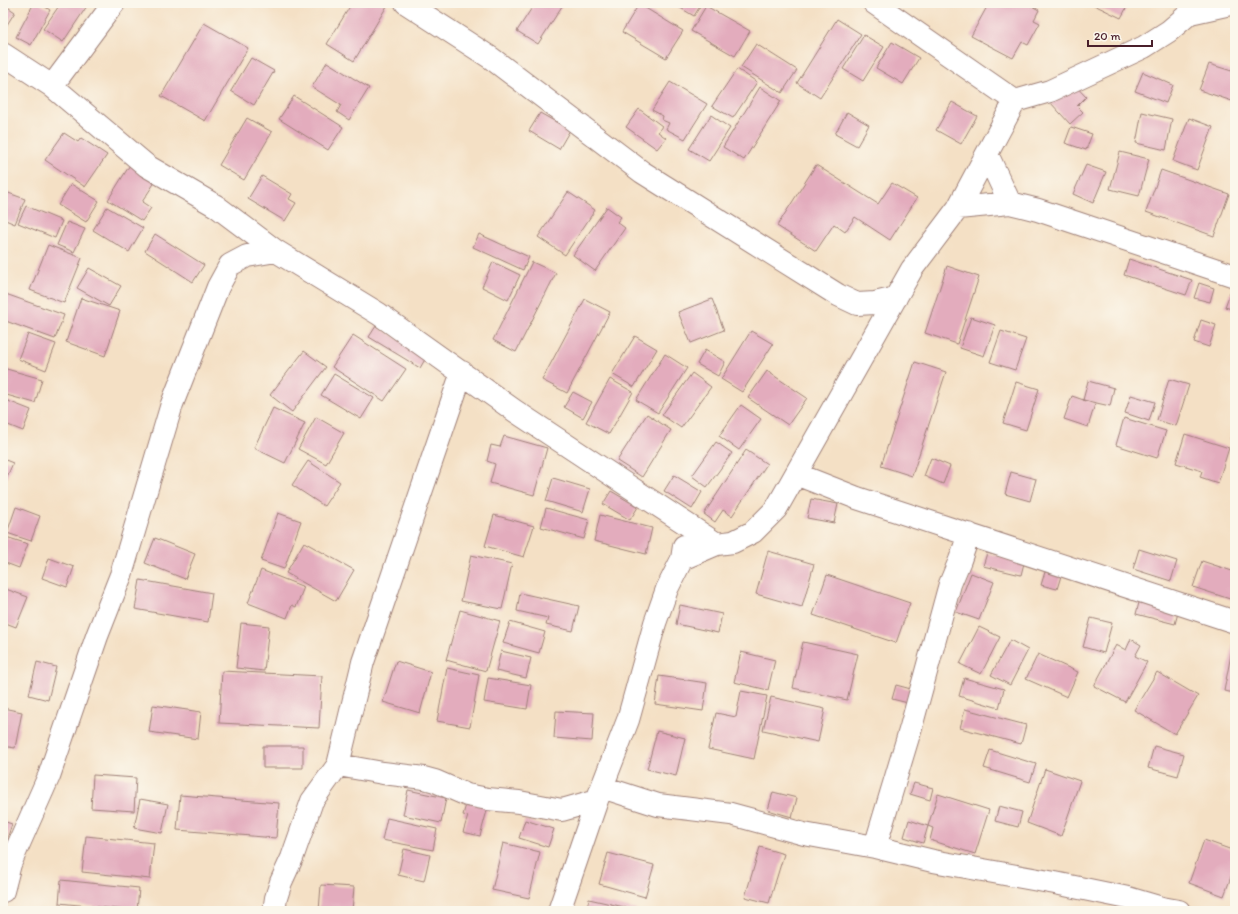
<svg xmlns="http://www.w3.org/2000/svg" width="1238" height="914" font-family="Itim,sans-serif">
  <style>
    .building { fill: #e3acbd }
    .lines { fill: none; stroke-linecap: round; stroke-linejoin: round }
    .minor-casing { stroke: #9f8078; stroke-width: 24 }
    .minor { stroke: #fff; stroke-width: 22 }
  </style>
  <rect width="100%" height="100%" fill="#fbf7ec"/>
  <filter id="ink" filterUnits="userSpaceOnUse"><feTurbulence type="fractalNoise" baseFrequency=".025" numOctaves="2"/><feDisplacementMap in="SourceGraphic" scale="8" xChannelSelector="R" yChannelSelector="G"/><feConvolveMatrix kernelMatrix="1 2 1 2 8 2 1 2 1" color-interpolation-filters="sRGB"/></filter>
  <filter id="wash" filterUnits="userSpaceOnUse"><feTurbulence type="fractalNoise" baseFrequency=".012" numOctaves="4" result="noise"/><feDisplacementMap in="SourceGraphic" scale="16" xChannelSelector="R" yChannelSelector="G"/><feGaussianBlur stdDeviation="0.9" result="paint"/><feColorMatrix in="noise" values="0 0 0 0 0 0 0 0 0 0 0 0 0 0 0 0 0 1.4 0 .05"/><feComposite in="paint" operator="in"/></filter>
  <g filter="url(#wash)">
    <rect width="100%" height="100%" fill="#f4e0c5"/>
    <g id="blocks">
      <path class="building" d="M34,3H39L50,10L31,45L16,37Z
        M61,3H89L63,42L43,29Z
        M352,3H382L387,6L354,61L327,44Z
        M535,3H564L538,44L517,31Z
        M672,3H702L694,16Z
        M989,3H1026L1039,10L1034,20L1040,23L1028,45L1022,42L1013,58L971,36Z
        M1090,3H1129L1121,18Z
        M3,4L15,12L3,31Z
        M639,4L683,31L666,58L622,32Z
        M706,6L750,31L735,56L691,31Z
        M837,19L861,34L820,98L797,83Z
        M204,23L248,48L205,121L161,96Z
        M864,35L884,47L863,81L843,69Z
        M892,42L919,58L903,84L876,68Z
        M756,44L797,70L782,93L741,67Z
        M251,58L274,71L254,105L231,91Z
        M327,62L369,88L349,120L337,112L341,105L312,87Z
        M1209,64L1235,72V102L1199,90Z
        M737,69L757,82L733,118L712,106Z
        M1143,72L1173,85L1166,103L1135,91Z
        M670,82L707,104L685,139L666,129L669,123L662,120L663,116L652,110Z
        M1072,82L1086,97L1077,106L1083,112L1070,124L1050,102Z
        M760,87L781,101L744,160L723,147Z
        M294,96L343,127L328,150L279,119Z
        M952,102L977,116L961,144L936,130Z
        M639,109L662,126L658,132L666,138L657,149L626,127Z
        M847,112L869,125L857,146L835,134Z
        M1142,112L1172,119L1166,150L1136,143Z
        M540,113L570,130L559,149L529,131Z
        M711,115L730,128L709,161L689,149Z
        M247,118L272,132L244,180L219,165Z
        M1189,118L1213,127L1197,170L1173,161Z
        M1071,127L1092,134L1086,150L1065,143Z
        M64,133L78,142L81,138L107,155L85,187L45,160Z
        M1120,152L1149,159L1139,196L1110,189Z
        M133,160L159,176L142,202L151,208L142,221L108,200Z
        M816,165L878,204L892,183L917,198L890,240L855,217L845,232L834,224L816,251L777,226Z
        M1086,165L1106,172L1093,203L1073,194Z
        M1161,170L1229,194L1214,236L1146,212Z
        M262,176L292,194L289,199L296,203L285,221L248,199Z
        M71,184L99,201L86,222L58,205Z
        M3,191L25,199L15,224L3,219Z
        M568,192L595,210L565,255L538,237Z
        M26,206L62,221L55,238L18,223Z
        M107,207L143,228L129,252L93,230Z
        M607,207L621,217L617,222L625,228L595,271L573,255Z
        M67,222L85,229L74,252L57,245Z
        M155,234L204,265L193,282L145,251Z
        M479,234L529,257L523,270L473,247Z
        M48,245L82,258L64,303L30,290Z
        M1129,259L1192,280L1186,295L1124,275Z
        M493,262L520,275L508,300L482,287Z
        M532,262L556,273L516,352L493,340Z
        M947,266L979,277L957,344L925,333Z
        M89,268L121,286L109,306L77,288Z
        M1199,283L1214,288L1210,302L1194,298Z
        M3,293L64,315L55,339L3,320Z
        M1230,293L1235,294V310L1225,307Z
        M81,298L120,311L105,356L66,342Z
        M585,299L610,312L567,393L542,380Z
        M712,299L724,330L691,343L678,312Z
        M971,317L995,325L984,356L960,348Z
        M1201,320L1216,325L1209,347L1194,342Z
        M376,326L427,356L420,368L369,337Z
        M751,331L773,344L742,392L721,379Z
        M1001,331L1026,339L1015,370L990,362Z
        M28,334L56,344L46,370L18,359Z
        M353,335L406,369L384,401L332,367Z
        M635,336L657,349L634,387L612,374Z
        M705,350L725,362L718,376L697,364Z
        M304,351L326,367L292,412L270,395Z
        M665,354L687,368L658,413L636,400Z
        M915,362L946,372L912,476L881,466Z
        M3,368L42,379L35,403L3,394Z
        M767,371L807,398L788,425L748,398Z
        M692,373L711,387L681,428L662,415Z
        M334,374L374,398L361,419L321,395Z
        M610,379L633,392L609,434L586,422Z
        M1169,379L1189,385L1176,426L1157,420Z
        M1088,381L1114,388L1110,406L1083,400Z
        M1016,382L1039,389L1026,430L1003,423Z
        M573,392L592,402L583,418L564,407Z
        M1131,395L1155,402L1149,421L1125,413Z
        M1072,396L1095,404L1088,427L1064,419Z
        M3,399L31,410L23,431L3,423Z
        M741,405L761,419L739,450L719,436Z
        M273,408L305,423L285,463L254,448Z
        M647,414L671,430L642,477L617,461Z
        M316,417L344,433L326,464L298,449Z
        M1124,418L1166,431L1157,458L1116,445Z
        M1235,424V441L1230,439Z
        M1185,434L1229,448L1218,483L1200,477L1202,471L1176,463Z
        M504,436L547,448L534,495L490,483L495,464L487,461L491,445L500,447Z
        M716,442L732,453L707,487L692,476Z
        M746,450L767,464L732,516L723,510L715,522L704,514Z
        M931,458L950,466L943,484L924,476Z
        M3,459L13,463L3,486Z
        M308,461L340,482L324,506L292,485Z
        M1011,472L1036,479L1030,501L1005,494Z
        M674,475L702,492L692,509L664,491Z
        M553,478L590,489L583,512L546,501Z
        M611,491L638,507L630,520L603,504Z
        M811,499L838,504L834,523L807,518Z
        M16,507L40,516L31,541L7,533Z
        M546,508L589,520L584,539L541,527Z
        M278,513L301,521L284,569L261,561Z
        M494,515L534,526L524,557L485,546Z
        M600,515L652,528L646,554L594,541Z
        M3,536L28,544L19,568L3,562Z
        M155,538L195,554L185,579L145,563Z
        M304,542L354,570L336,601L286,573Z
        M1139,549L1177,561L1171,581L1133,569Z
        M768,551L814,564L802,607L756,594Z
        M987,553L1024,563L1021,575L983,566Z
        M471,555L512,564L502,609L461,601Z
        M49,558L74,567L67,587L42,578Z
        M1202,561L1235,572V594L1233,600L1193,587Z
        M261,570L304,587L296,607L292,605L287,618L248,603Z
        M1045,572L1061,576L1057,589L1041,585Z
        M971,573L994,582L979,620L956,612Z
        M827,575L910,603L896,643L813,615Z
        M140,580L212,593L208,622L135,609Z
        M3,588L28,597L16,627L3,622Z
        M520,593L579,606L573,631L546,625L548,618L517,611Z
        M1140,599L1179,609L1175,624L1136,614Z
        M680,605L722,614L718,633L676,624Z
        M460,610L500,621L486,671L446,660Z
        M1091,618L1112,623L1104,653L1083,647Z
        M510,622L545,632L539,653L503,643Z
        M241,623L269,626L264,671L236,668Z
        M979,627L1000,637L981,674L960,664Z
        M1131,639L1141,645L1135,656L1147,662L1125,702L1094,686L1116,645L1126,650Z
        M1010,640L1028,650L1010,685L991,675Z
        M803,642L858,654L847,700L793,688Z
        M1233,644H1235V693L1224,691Z
        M501,651L531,658L526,678L496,671Z
        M741,652L775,660L768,690L734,682Z
        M1038,654L1078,672L1067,697L1026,679Z
        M396,661L431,672L420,713L383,702Z
        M37,662L56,667L48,700L29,695Z
        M447,668L479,675L470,727L437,721Z
        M222,671L322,676L319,728L219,723Z
        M1157,672L1198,696L1175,734L1134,710Z
        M659,676L707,683L703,711L655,704Z
        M488,678L531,685L527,709L484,702Z
        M964,678L1004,689L999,708L959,696Z
        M896,685L911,689L908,703L892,699Z
        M741,691L767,696L754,759L708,749L716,713L736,717Z
        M771,697L825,709L818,742L763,730Z
        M153,705L201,712L198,739L149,732Z
        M3,708L22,712L15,748L3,746Z
        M965,709L1026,725L1021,744L960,728Z
        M556,711L594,713L592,741L554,738Z
        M657,731L685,738L676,776L647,769Z
        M263,746H303V768H263Z
        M1154,746L1184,754L1178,776L1148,768Z
        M990,750L1036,764L1030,782L984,768Z
        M1045,769L1080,781L1061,836L1027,823Z
        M93,775L136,778L134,811L91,808Z
        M914,783L933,788L930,800L910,794Z
        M408,790L446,798L441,823L403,815Z
        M773,792L797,798L792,817L768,810Z
        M938,794L989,810L975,854L930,840L933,828L928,826Z
        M180,795L279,803L276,838L177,830Z
        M140,799L168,804L162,833L134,828Z
        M467,801L488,807L480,836L463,832L468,816L463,815Z
        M999,806L1022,812L1018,827L995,821Z
        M387,818L437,829L433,850L382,840Z
        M525,820L554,829L548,847L519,838Z
        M909,820L928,826L923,843L904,837Z
        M3,821L12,824L3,851Z
        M86,836L154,843L150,879L82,872Z
        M1204,840L1235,851V866L1224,896L1189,883Z
        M503,843L540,852L529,898L492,890Z
        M760,847L784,854L769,903L745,897Z
        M404,849L430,855L424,881L398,875Z
        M608,853L654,865L645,897L599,884Z
        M61,880L139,888L137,911L59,903Z
        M321,885L354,887L352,911H319Z
        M589,899L637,910L636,911H586Z"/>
    </g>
  </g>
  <g filter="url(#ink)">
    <use href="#blocks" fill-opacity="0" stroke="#9f8078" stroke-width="1"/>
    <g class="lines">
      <g class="minor-casing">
        <path id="minor" d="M406,3L491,58L642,172L838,295L857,304L875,303L896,298
          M874,3L1015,101
          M1190,13L1235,3
          M3,54L52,86L147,166L216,206L276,251L379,314L515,411L639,493L717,544
          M52,86L114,3
          M987,154L1010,203
          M958,208L1010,203L1038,210L1235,276
          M796,474L857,498L1235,622
          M682,559L717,544L733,542L753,532L776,509L912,269L958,208L1015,101L1050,91L1144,47L1169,31L1190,13L1197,3
          M338,765L383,773L424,778L435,781L467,795L488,799L519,802L562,810L597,800
          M602,787L658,805L731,814L804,834L875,847L933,861L1055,883L1128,898L1162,908L1179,911
          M875,847L911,727L950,584L960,560L969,534
          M3,891L10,864L49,776L97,636L121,575L172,404L218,287L230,265L247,256L276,251
          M274,911L276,898L281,882L292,858L312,801L338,765L363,662L462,372
          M559,911L597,800L628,720L655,623L667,589L682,559L684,546"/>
      </g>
      <use href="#minor" class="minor"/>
    </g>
  </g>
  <rect width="1238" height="914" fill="none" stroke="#fbf7ec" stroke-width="16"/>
  <path d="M1088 40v6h64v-6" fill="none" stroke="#4a1f2b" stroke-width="2"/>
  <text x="1094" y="40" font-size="12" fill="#4a1f2b" stroke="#fbf7ec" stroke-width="3" paint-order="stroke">20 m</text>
</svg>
